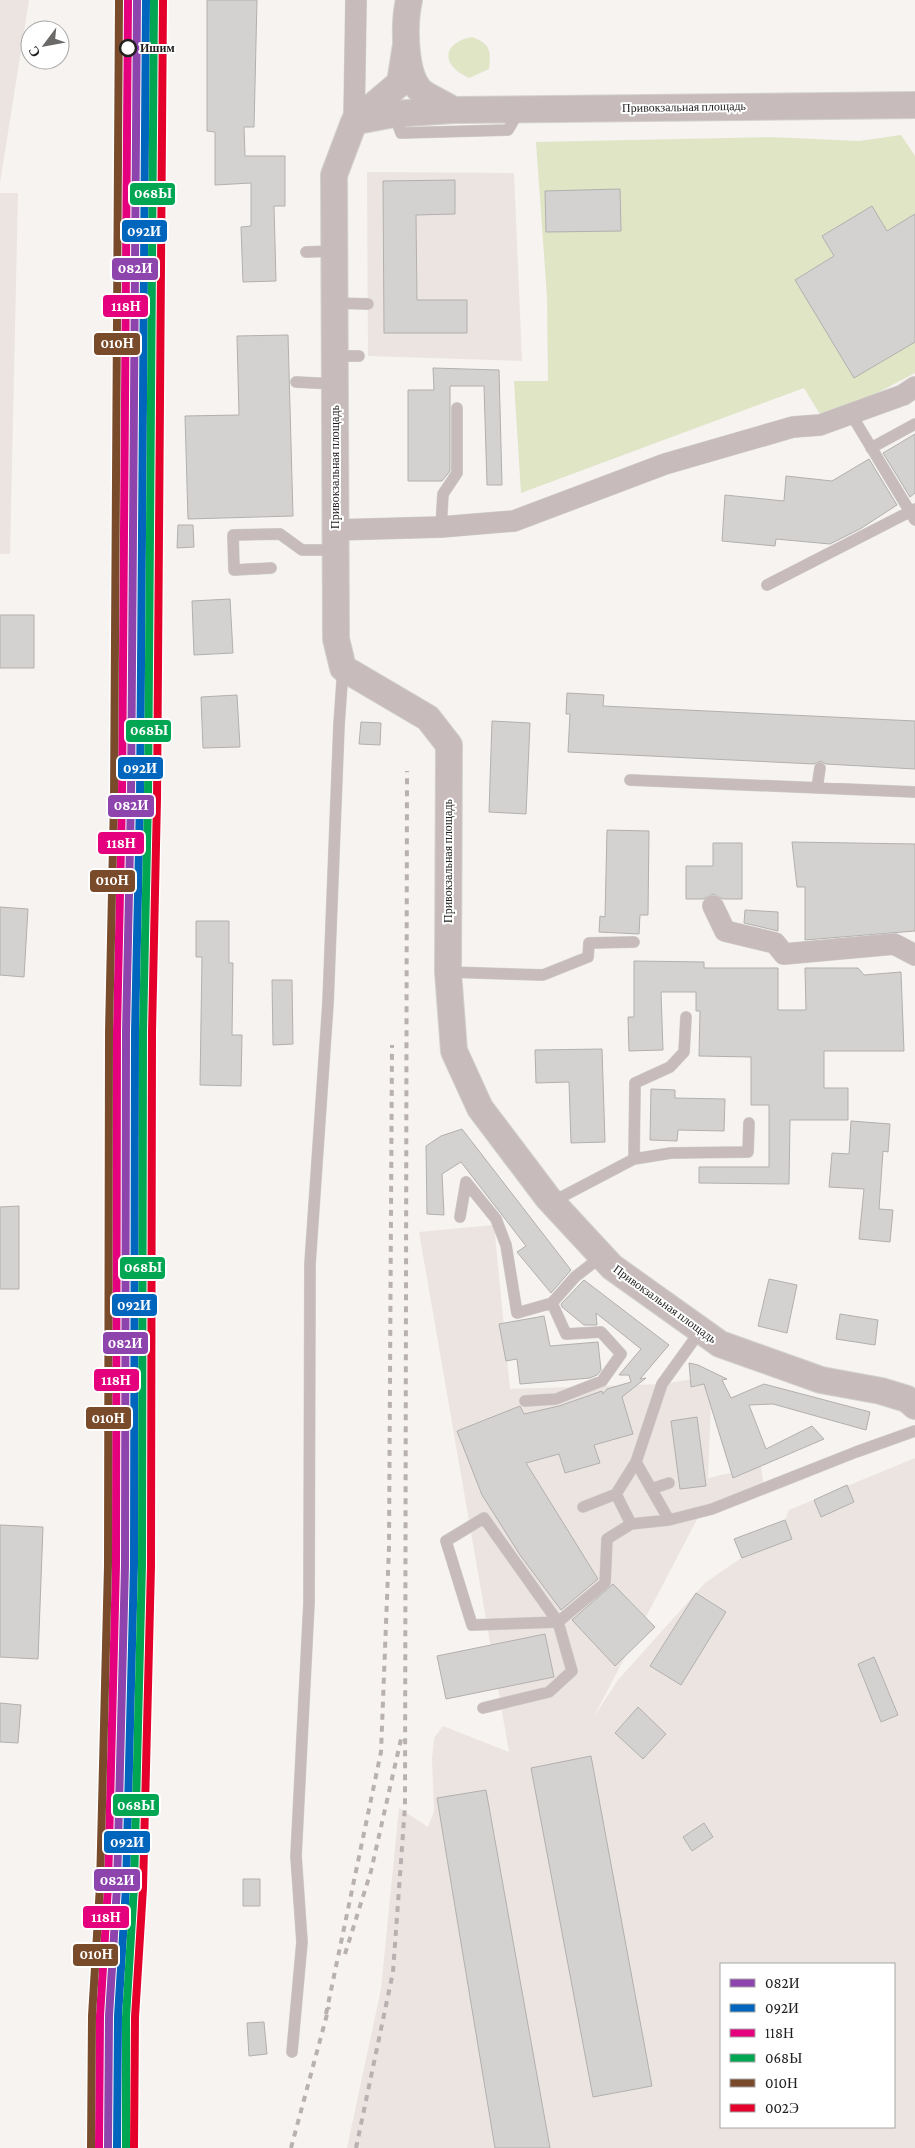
<svg xmlns="http://www.w3.org/2000/svg" width="915" height="2148" font-family="'Crimson Pro',serif">
  <style>
    .built { fill: #ece4e0; fill-rule: evenodd }
    .green { fill: #e0e5c6 }
    .building { fill: #d4d2d1; stroke: #b2b0af }
    .lines { fill: none; stroke-linecap: round; stroke-linejoin: round }
    .service-casing { stroke: #d3d1d0; stroke-width: 12 }
    .minor-casing { stroke: #d3d1d0; stroke-width: 22 }
    .tertiary-casing { stroke: #d3d1d0; stroke-width: 28 }
    .service { stroke: #c7bbbc; stroke-width: 11 }
    .minor { stroke: #c7bbbc; stroke-width: 21 }
    .tertiary { stroke: #c7bbbc; stroke-width: 26 }
    .rail { stroke: #b9b1b1; stroke-width: 4; stroke-dasharray: 6 6; stroke-linecap: butt }
    .rail-1-casing { stroke: #fff; stroke-width: 11 }
    .rail-2-casing { stroke: #fff; stroke-width: 11 }
    .rail-3-casing { stroke: #fff; stroke-width: 11 }
    .rail-4-casing { stroke: #fff; stroke-width: 11 }
    .rail-5-casing { stroke: #fff; stroke-width: 11 }
    .rail-6-casing { stroke: #fff; stroke-width: 11 }
    .rail-1 { stroke: #8e44ad; stroke-width: 8 }
    .rail-2 { stroke: #0065bd; stroke-width: 8 }
    .rail-3 { stroke: #e5007d; stroke-width: 8 }
    .rail-4 { stroke: #00a651; stroke-width: 8 }
    .rail-5 { stroke: #7a4b2a; stroke-width: 8 }
    .rail-6 { stroke: #e4002b; stroke-width: 8 }
    .stop-dot { fill: #fff; stroke: #21201f; stroke-width: 2.5 }
    .labels { text-anchor: middle; stroke-width: 4; stroke-linejoin: round; paint-order: stroke }
    .stop-label { font-size: 12px; font-weight: bold; fill: #21201f; stroke: #fff; text-anchor: start }
    .street-label { font-size: 12px; fill: #21201f; stroke: #fff }
    .line-badge { stroke: #fff; stroke-width: 2 }
    .badge-label { font-size: 14px; text-anchor: middle; font-weight: bold; fill: #fff }
  </style>
  <rect width="100%" height="100%" fill="#f6f3f1"/>
  <path class="built" d="M0,0H29L0,183Z
    M367,172L514,173L522,361L368,356Z
    M0,193H18L10,554H0Z
    M494,1225L510,1389L662,1384L712,1376L708,1478L761,1466L764,1487L703,1508L593,1718L618,1680L696,1593L705,1583L741,1558L734,1539L785,1520L789,1510L915,1458V2148H347L381,1989L399,1808L428,1827L434,1811L432,1759L434,1738L443,1726L509,1752L419,1232ZM721,1964H894V2127H721Z"/>
  <path class="green" d="M472,37C491,44 491,51 489,69L469,78C441,66 441,43 472,37Z
    M901,135L915,156V373L824,421L804,388L521,493L514,381H548L547,297L536,142L770,137L859,141Z"/>
  <path class="building" d="M207,0H257L254,127H244L245,156H285V206H274L276,281L243,282L241,227L251,226V183L215,185V132L207,131Z
    M455,180V214L416,215L417,300H467V333H384L383,181Z
    M620,189L621,231L546,232L545,191Z
    M872,206L887,231L915,214V342L854,378L795,280L834,256L822,236Z
    M288,335L293,516L188,519L185,416L239,415L237,336Z
    M433,368L499,370L502,485H487L484,386H450V471L442,481H408V390H434Z
    M915,434V493L910,497L883,453Z
    M869,459L897,505L860,529L830,544L776,539L775,546L722,541L725,495L784,501L786,476L832,481Z
    M178,525H193L194,547L177,548Z
    M230,599L233,653L194,655L192,601Z
    M0,615H34V668H0Z
    M567,693L604,695L603,706L915,721V769L826,764L821,761L814,764L568,752L570,714H566Z
    M237,695L240,747L203,748L201,697Z
    M492,721L530,723L526,814L489,812Z
    M361,722L381,723L380,745L359,744Z
    M607,830L649,831L648,915H640L639,934L599,932L600,916L605,917Z
    M792,842L915,844V931L805,940V887H797Z
    M713,843H742V899H723L713,894L703,899H686V866H713Z
    M0,907L28,909L24,977L0,975Z
    M745,910L778,912V931L744,923Z
    M196,921H229V963H233L232,1035H242L241,1086L200,1085L202,957H196Z
    M634,961L704,962V968H778V1010H806L805,968H858L864,975L901,972L904,1051H824V1088H848V1120H790L789,1184L699,1183V1167H769V1105H751V1057L699,1056L700,1011H696V992H661L663,1050L629,1051L628,1017H634Z
    M272,980H292L293,1044L273,1045Z
    M602,1049L605,1142L571,1143L569,1082L536,1083L535,1050Z
    M651,1089L675,1090V1098L725,1099L724,1131L678,1130L677,1141L650,1140Z
    M851,1121L890,1124L888,1152L883,1151L879,1209L893,1210L890,1242L859,1239L864,1189L829,1187L832,1153L849,1154Z
    M462,1129L571,1270L551,1293L517,1252L526,1246L461,1162L442,1174L444,1215L427,1214L426,1146L441,1136Z
    M19,1206V1289H0V1207Z
    M769,1279L797,1285L787,1333L758,1326Z
    M584,1280L669,1345L640,1379L646,1378L622,1397L633,1434L594,1445L600,1463L565,1473L559,1454L526,1463L598,1579L561,1610L520,1555L482,1495L457,1431L520,1406L524,1414L559,1406L602,1391L603,1394L607,1389L631,1382L629,1375H619L641,1349L596,1313L597,1325H584L562,1307L561,1304Z
    M840,1314L878,1320L875,1345L836,1339Z
    M544,1316L550,1346L598,1342L601,1370L597,1375L590,1378L520,1384L517,1359L506,1361L499,1324Z
    M689,1363L698,1365L727,1379L722,1380L731,1398L764,1384L870,1412L866,1430L773,1404L749,1405L766,1449L812,1426L824,1439L733,1478L704,1384L691,1387Z
    M697,1417L706,1486L680,1489L671,1421Z
    M847,1485L854,1502L821,1517L814,1500Z
    M785,1520L792,1539L742,1558L734,1539Z
    M0,1525L43,1527L38,1659L0,1657Z
    M613,1584L655,1627L615,1666L572,1620Z
    M696,1593L726,1612L681,1685L650,1666Z
    M545,1634L554,1677L446,1699L437,1656Z
    M874,1657L898,1715L881,1722L858,1664Z
    M0,1703L21,1705L18,1743L0,1742Z
    M638,1707L666,1734L643,1759L615,1733Z
    M591,1756L652,2086L593,2097L531,1768Z
    M486,1790L550,2148H495L437,1798Z
    M704,1823L713,1837L692,1851L683,1837Z
    M243,1879H260V1906H243Z
    M264,2022L267,2054L249,2056L247,2023Z"/>
  <g class="lines">
    <g class="service-casing">
      <path id="service" d="M394,114L401,133L508,130L519,111
        M306,252L334,251
        M334,303L368,304
        M335,356H359
        M296,382L335,384
        M851,414L915,520
        M871,448L915,424
        M441,527L443,494L457,473V408
        M271,568L234,570L233,535L280,534L302,550H336
        M767,585L915,509
        M630,780L915,792
        M817,788L820,768
        M448,972L543,975L588,957L589,943L634,942
        M634,1159L671,1153L748,1152L749,1123
        M552,1202L634,1159L635,1083L670,1067L684,1052L686,1017
        M460,1217L466,1182L496,1219L506,1245L517,1313L552,1303
        M701,1330L662,1384L636,1462L616,1494L631,1524L669,1520L712,1509L856,1452L915,1431
        M525,1401L556,1399L602,1381L621,1354L601,1332L566,1334L552,1303L575,1277L602,1256
        M636,1462L669,1520
        M651,1489L669,1483
        M583,1507L616,1494
        M484,1518L558,1622L472,1625L446,1541Z
        M483,1708L549,1692L572,1671L558,1622L605,1583L607,1539L631,1524
        M292,2052L302,1942L296,1856L309,1603L310,1264L328,1003L339,725L343,668"/>
    </g>
    <g class="minor-casing">
      <path id="minor" d="M354,122L356,0
        M334,530L441,527L514,521L665,464L793,427L820,425L903,395L915,387
        M713,906L725,931L775,943L784,954L894,944L915,955"/>
    </g>
    <g class="tertiary-casing">
      <path id="tertiary" d="M409,0C404,23 403,77 423,93C432,99 444,104 453,110
        M406,45L400,83L354,122L334,175L336,639L343,668L428,718L449,745L448,972L454,1051L480,1108L548,1198L612,1267L720,1344L821,1380L881,1391L907,1399L915,1406
        M357,121L394,114L453,110L915,105"/>
    </g>
    <use href="#service" class="service"/>
    <use href="#minor" class="minor"/>
    <use href="#tertiary" class="tertiary"/>
    <path class="rail" d="M345,1954L371,1871L401,1739
      M326,2014L381,1752L389,1547L392,1045
      M291,2148L329,2007
      M356,2148L393,1972L405,1806L407,771"/>
    <g class="rail-1-casing">
      <path id="rail-1" d="M108,2148L109,2016L117,1887L125,1565L126,1032L131,799L137,0"/>
    </g>
    <g class="rail-2-casing">
      <path id="rail-2" d="M117,2148L118,2016L126,1887L134,1565L135,1032L140,799L146,0"/>
    </g>
    <g class="rail-3-casing">
      <path id="rail-3" d="M99,2148L100,2016L108,1887L116,1565L117,1032L122,799L128,0"/>
    </g>
    <g class="rail-4-casing">
      <path id="rail-4" d="M126,2148V2017L134,1887L142,1565L143,1032L148,799L154,0"/>
    </g>
    <g class="rail-5-casing">
      <path id="rail-5" d="M91,2148L92,2016L100,1886L108,1565L109,1032L114,799L119,0"/>
    </g>
    <g class="rail-6-casing">
      <path id="rail-6" d="M134,2148L135,2017L143,1888L151,1566L152,1032L157,799L163,0"/>
    </g>
    <use href="#rail-1" class="rail-1"/>
    <use href="#rail-2" class="rail-2"/>
    <use href="#rail-3" class="rail-3"/>
    <use href="#rail-4" class="rail-4"/>
    <use href="#rail-5" class="rail-5"/>
    <use href="#rail-6" class="rail-6"/>
  </g>
  <circle class="stop-dot" cx="128" cy="48" r="8"/>
  <g class="labels">
    <g class="stop-label">
      <text x="140" y="52">Ишим</text>
    </g>
    <g class="street-label">
      <text transform="translate(684 107) rotate(-1)" y="4">Привокзальная площадь</text>
      <text transform="translate(335 467) rotate(-90)" y="4">Привокзальная площадь</text>
      <text transform="translate(448 861) rotate(-90)" y="4">Привокзальная площадь</text>
      <text transform="translate(665 1304) rotate(36)" y="4">Привокзальная площадь</text>
    </g>
  </g>
  <g class="line-badge">
    <rect x="129" y="182" width="47" height="24" rx="5" fill="#00a651"/>
    <rect x="121" y="219" width="47" height="24" rx="5" fill="#0065bd"/>
    <rect x="111" y="257" width="48" height="24" rx="5" fill="#8e44ad"/>
    <rect x="102" y="294" width="47" height="24" rx="5" fill="#e5007d"/>
    <rect x="93" y="332" width="48" height="24" rx="5" fill="#7a4b2a"/>
    <rect x="125" y="719" width="47" height="24" rx="5" fill="#00a651"/>
    <rect x="117" y="756" width="47" height="24" rx="5" fill="#0065bd"/>
    <rect x="107" y="794" width="48" height="24" rx="5" fill="#8e44ad"/>
    <rect x="97" y="831" width="48" height="24" rx="5" fill="#e5007d"/>
    <rect x="89" y="869" width="47" height="24" rx="5" fill="#7a4b2a"/>
    <rect x="119" y="1256" width="47" height="24" rx="5" fill="#00a651"/>
    <rect x="111" y="1293" width="47" height="24" rx="5" fill="#0065bd"/>
    <rect x="102" y="1331" width="47" height="24" rx="5" fill="#8e44ad"/>
    <rect x="93" y="1368" width="47" height="24" rx="5" fill="#e5007d"/>
    <rect x="85" y="1406" width="47" height="24" rx="5" fill="#7a4b2a"/>
    <rect x="112" y="1793" width="48" height="24" rx="5" fill="#00a651"/>
    <rect x="103" y="1830" width="48" height="24" rx="5" fill="#0065bd"/>
    <rect x="93" y="1868" width="48" height="24" rx="5" fill="#8e44ad"/>
    <rect x="82" y="1905" width="48" height="24" rx="5" fill="#e5007d"/>
    <rect x="72" y="1943" width="47" height="24" rx="5" fill="#7a4b2a"/>
  </g>
  <g class="badge-label">
    <text x="153" y="198">068Ы</text>
    <text x="144" y="236">092И</text>
    <text x="135" y="273">082И</text>
    <text x="126" y="311">118Н</text>
    <text x="117" y="348">010Н</text>
    <text x="149" y="735">068Ы</text>
    <text x="140" y="773">092И</text>
    <text x="131" y="810">082И</text>
    <text x="121" y="848">118Н</text>
    <text x="112" y="885">010Н</text>
    <text x="143" y="1272">068Ы</text>
    <text x="134" y="1310">092И</text>
    <text x="125" y="1348">082И</text>
    <text x="116" y="1385">118Н</text>
    <text x="108" y="1423">010Н</text>
    <text x="136" y="1810">068Ы</text>
    <text x="127" y="1847">092И</text>
    <text x="117" y="1885">082И</text>
    <text x="106" y="1922">118Н</text>
    <text x="96" y="1959">010Н</text>
  </g>
  <rect x="720" y="1963" width="175" height="165" fill="#ffffff" stroke="#a6a6a5"/>
  <rect x="730" y="1979" width="25" height="8" fill="#8e44ad" stroke="#a6a6a5"/>
  <text x="765" y="1988" font-size="15" fill="#21201f">082И</text>
  <rect x="730" y="2004" width="25" height="8" fill="#0065bd" stroke="#a6a6a5"/>
  <text x="765" y="2013" font-size="15" fill="#21201f">092И</text>
  <rect x="730" y="2029" width="25" height="8" fill="#e5007d" stroke="#a6a6a5"/>
  <text x="765" y="2038" font-size="15" fill="#21201f">118Н</text>
  <rect x="730" y="2054" width="25" height="8" fill="#00a651" stroke="#a6a6a5"/>
  <text x="765" y="2063" font-size="15" fill="#21201f">068Ы</text>
  <rect x="730" y="2079" width="25" height="8" fill="#7a4b2a" stroke="#a6a6a5"/>
  <text x="765" y="2088" font-size="15" fill="#21201f">010Н</text>
  <rect x="730" y="2104" width="25" height="8" fill="#e4002b" stroke="#a6a6a5"/>
  <text x="765" y="2113" font-size="15" fill="#21201f">002Э</text>
  <g transform="translate(45 45) rotate(238)"><circle r="24" fill="#ffffff" stroke="#a6a6a5"/>
  <path d="M0-4L9 19L0 12L-9 19Z" fill="#6c6a68"/>
  <text y="-8" font-size="14" font-weight="bold" text-anchor="middle" fill="#21201f">С</text>
  </g>
</svg>
